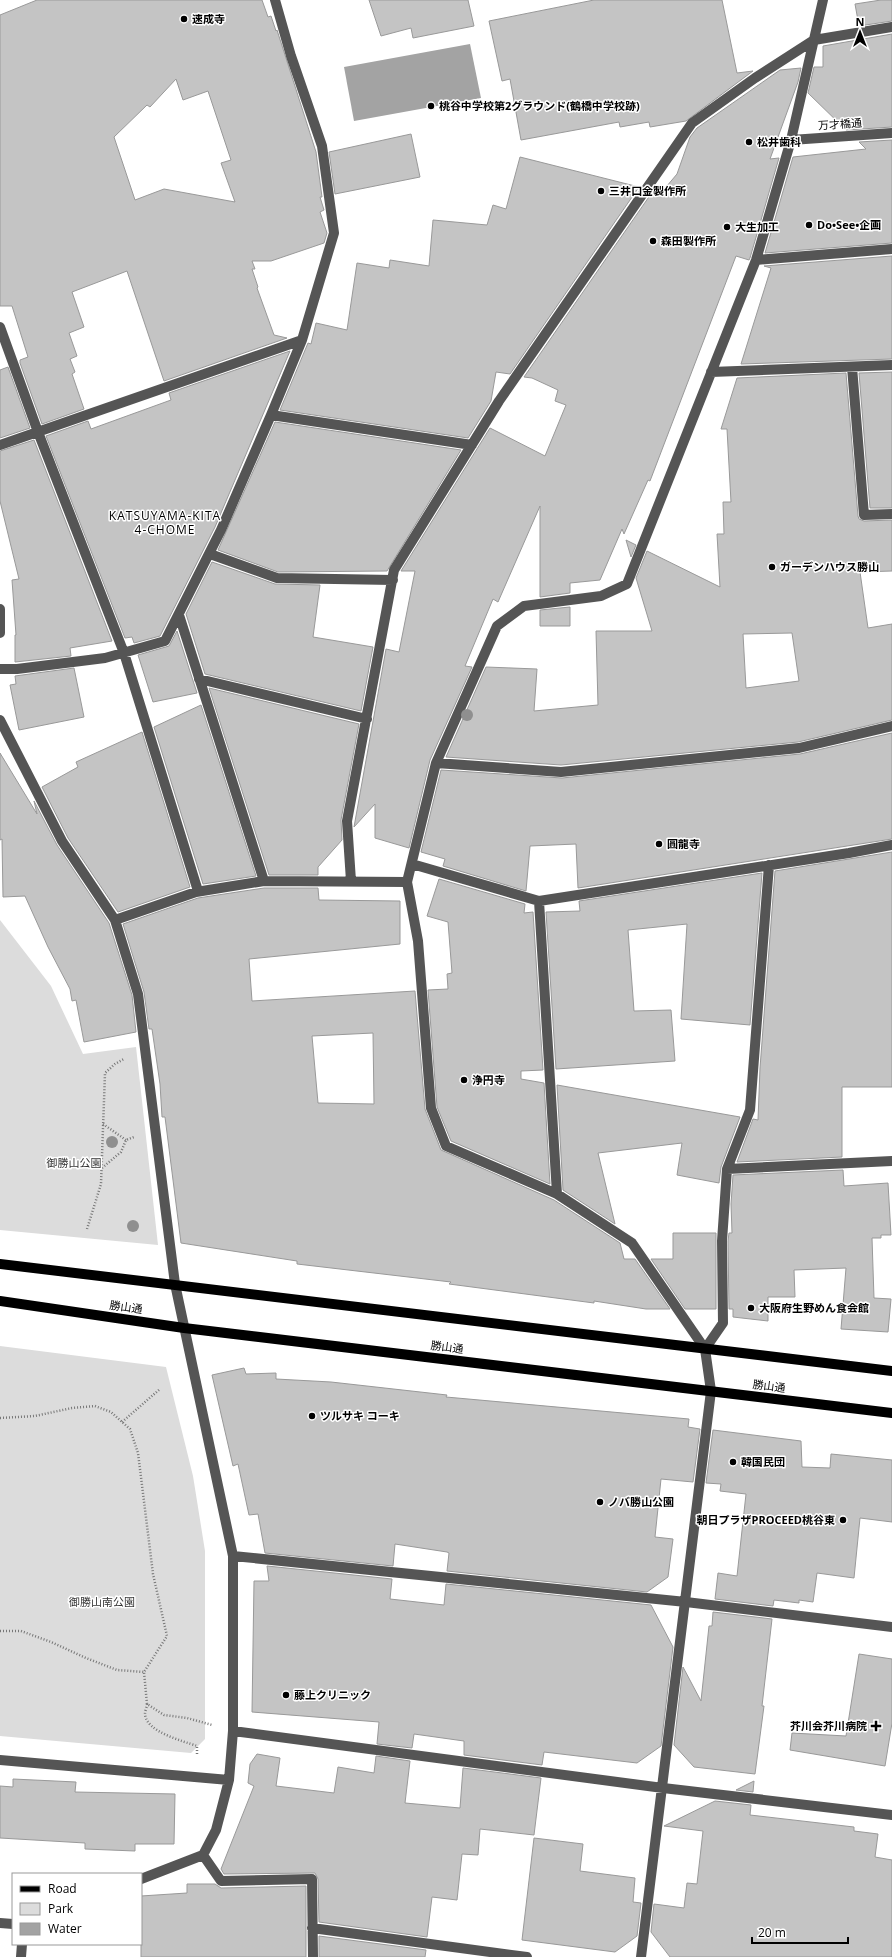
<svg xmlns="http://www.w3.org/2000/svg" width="892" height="1957" font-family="'Open Sans','Noto Sans JP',sans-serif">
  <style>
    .green { fill: #dcdcdc }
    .water { fill: #a3a3a3 }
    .building { fill: #c4c4c4; stroke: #999; fill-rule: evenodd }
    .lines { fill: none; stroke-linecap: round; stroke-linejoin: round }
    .path { stroke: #777; stroke-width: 2.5; stroke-dasharray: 1 2; stroke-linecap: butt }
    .minor { stroke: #555; stroke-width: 10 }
    .major { stroke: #000; stroke-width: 10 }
    .tree { fill: #8f8f8f }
    .poi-dot { fill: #000; stroke: #fff; stroke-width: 1.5 }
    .labels { text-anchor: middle; stroke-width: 3; stroke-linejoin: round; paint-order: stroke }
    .poi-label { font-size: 11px; font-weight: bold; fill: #000; stroke: #fff; text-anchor: start }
    .street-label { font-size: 11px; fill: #000; stroke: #fff }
    .park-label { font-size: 11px; fill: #333; stroke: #fff }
    .neighbourhood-label { font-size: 12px; letter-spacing: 1px; fill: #000; stroke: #fff }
  </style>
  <rect width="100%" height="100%" fill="#fff"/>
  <path class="green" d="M0,920L51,986L83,1054L136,1047L158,1245L0,1230Z
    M0,1346L166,1367L193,1476L205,1551V1739L191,1753L0,1736Z"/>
  <path class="water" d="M470,44L481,98L354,121L344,67Z"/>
  <path class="building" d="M37,0H262L268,17L271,16L276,31L277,30L316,152L322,197H320L324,210L320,212L327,233L324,243L271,261H252L255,269H252L258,287L257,288L274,335L287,338L164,381L127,271L72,292L84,327L69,333L77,356L70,359L75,372L72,374L84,409L42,424L20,363V360L28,357L12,306H0V15ZM176,79L183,100L208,91L231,160L221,163L235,202L164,189L135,200L114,137L147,105L150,107Z
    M369,0H468L474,26L413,38L411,28L381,36Z
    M594,0H722L737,73L753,71L686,121L650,127L649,122L620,127L619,122L521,140L510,79L502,81L489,21Z
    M881,0H892V21L859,26L855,4Z
    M892,34V127L846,130L808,93L814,67H823V46Z
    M801,68L798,82L770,159L779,158L750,258L749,260L736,256L650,481L648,480L624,534L622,529L600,580L570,583V593L540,597V506L498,602L493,599L465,666L472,667L430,760L409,848L375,838V804L354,827L386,649L399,652L415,571H401L490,428L545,456L566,405L555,401L558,390L532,378L524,377L653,191L661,193L677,174L690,137L697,128L780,70Z
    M411,134L420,177L335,194L329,152Z
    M892,140V243L765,253L793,157L866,149L859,142Z
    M520,157L639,187L510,374L496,372L491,401L468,438L280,410L308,343L311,344L316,323L347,330L357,263L389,268L390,260L429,266L433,220L487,225L493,205L506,209Z
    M892,256V359L741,364L771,268L764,266Z
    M290,351L215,527L160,636L134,643L132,637L125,638L46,436L88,421L91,429L171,400L169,393Z
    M8,367L30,428L0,438V370Z
    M892,372V508H870L859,373Z
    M846,373L858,516L859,519L864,521L892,520V571L860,572L868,628L892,624V720L798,742L561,765L446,757L486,667L537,669L534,711L598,705L596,631H652L636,578L647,551L720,587L717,534H724L723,502H731L727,429H721L737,378ZM792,633L799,681L746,688L743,634Z
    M275,422L461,450L387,571L278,572L218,550Z
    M34,440L112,641L70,648L71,656L15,662V635H16L12,580L19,579L0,501V451Z
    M626,540L636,545L631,557Z
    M212,562L275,584L320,585L313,637L373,647L361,711L205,674L186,614Z
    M570,607V626H540V610Z
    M177,631L197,693L153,702L138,655L169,646Z
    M74,668L84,717L19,730L10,685L16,684L15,676Z
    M209,688L359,724L341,820L342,840L318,867V875H269Z
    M201,705L256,876L203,884L154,727Z
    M142,732L190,887L118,912L68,838L42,787L78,767L76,762Z
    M892,733V839L578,888L576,844L530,846L526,891L443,866L445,859L421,852L441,770L562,778L800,754Z
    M0,753L37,814L34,801L57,845L109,923L132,995L136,1032L84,1042L76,1000L72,1001L70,989L48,947L25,896L3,897L2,839L0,840Z
    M892,852V1087H842V1157L737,1162L753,1119L758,1120L760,1068L775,871Z
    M762,873L750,1025L681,1019L687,924L628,930L634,1011L671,1010L675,1061L556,1069L546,912L580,911L579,901Z
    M439,879L525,904L524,913L533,912L543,1070L521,1071V1079L544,1083L550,1184L451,1141L437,1107L428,990L448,989L447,974L452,973L448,922L427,916Z
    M264,888H318L319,900L400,901V944L249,959L252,1001L415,991L425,1109L441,1150L554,1200L620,1243L624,1259H635L670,1309H646L594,1301V1303L449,1284L451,1282L297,1264V1261L181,1243L165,1117H162L160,1084L152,1029H149L144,992L123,924L198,898ZM373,1033L374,1104L318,1103L312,1036Z
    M557,1085L740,1117L721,1167L719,1183L677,1175L682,1143L598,1153L615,1224L563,1190Z
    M843,1170L844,1186L888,1183L891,1235H881V1238H872L874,1298L891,1299L888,1332L841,1329L846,1268L794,1270L795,1297H768V1321L733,1317V1309H729L728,1241L729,1233H732L731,1204L733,1175Z
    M673,1233H716V1309H685L651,1259H673Z
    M244,1368L246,1374L276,1373V1379L331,1382L447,1395L446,1397L689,1419L688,1427L700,1429L693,1482L661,1479L655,1537L673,1539L668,1577L647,1592L447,1571L449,1553L447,1552L395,1544L393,1566L265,1553L258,1514L249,1515L238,1464L233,1466L212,1375Z
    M713,1430L801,1441L802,1467L830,1468L831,1454L892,1460V1522L860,1518L854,1578L817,1573L813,1602L799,1600V1603L774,1600L773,1606L715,1599L718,1573L737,1576L746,1494L720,1491L721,1484L706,1483Z
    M267,1566L392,1579L390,1599L444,1605L446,1584L651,1605L673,1647L661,1746L637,1763L544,1752L542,1765L464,1755V1741L414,1734L412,1748L377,1744L379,1722L252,1712L254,1581H269Z
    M713,1612L772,1619L762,1706H764L755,1774L694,1767L674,1745L683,1667L701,1701L709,1626H712Z
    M859,1654L892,1659V1723L885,1766L790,1750L792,1733L846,1736Z
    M257,1754L280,1758L276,1786L334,1793L338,1767L374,1773L376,1756L410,1761L405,1803L460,1808L463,1768L541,1778L534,1835L480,1829L478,1855L462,1854L457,1900L432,1897L427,1937L319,1922L318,1879L315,1873L224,1874L221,1869L254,1786L248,1783L250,1764Z
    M13,1779L76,1782L75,1792L175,1794L174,1844H135V1851L85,1849V1843L0,1838V1786L13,1787Z
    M754,1781L753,1792L736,1790Z
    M715,1801L751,1805L750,1815L854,1827V1831L878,1834L875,1857L892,1860V1957H670L651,1932L654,1904L684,1908L687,1883L697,1884L703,1831L664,1826Z
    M534,1838L583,1844L580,1871L635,1878L633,1902L641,1903L637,1936L615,1952L522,1940Z
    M187,1884H215L221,1888L306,1886V1957H141V1896L187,1893Z
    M319,1936L426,1950L425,1957H319Z"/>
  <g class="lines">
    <path class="path" d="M103,1124L126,1140
      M102,1168L121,1152L126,1140L134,1137
      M87,1229L101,1184L105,1073L115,1064L124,1059
      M0,1418L35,1416L72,1408L95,1406L111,1412L130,1429L138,1453L153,1574L167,1636L144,1672L147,1704L164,1715L187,1718L212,1725
      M122,1422L160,1389
      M0,1631H21L51,1642L86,1658L117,1670L144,1672
      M147,1704C147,1707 145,1711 145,1714C146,1732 183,1741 197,1746V1755"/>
    <path class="minor" d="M791,140L892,133
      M756,260L892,249
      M0,327L38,432L124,653L198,891
      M852,367L864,515L892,514
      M711,372L892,365
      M271,415L472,445
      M0,445L302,340
      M210,554L277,578L393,580
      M0,609V633
      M179,615L264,881
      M0,669H17L105,658L165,641L221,530L271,415L302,340L334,233L322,146L291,56L275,0
      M199,679L367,719
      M0,720L62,841L115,920L138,994L175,1284L233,1556V1731L229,1780L216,1830L203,1855L141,1879
      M436,763L561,772L799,748L892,726
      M412,864L539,901L849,853L892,845
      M351,881L347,821L394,570L499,401L692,123L755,78L814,40L892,27
      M539,901L557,1194L632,1243L705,1349L711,1391L641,1957
      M115,920L196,892L264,881L407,882
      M727,1169L892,1161
      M557,1194L446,1146L431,1108L418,941L407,882L436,763L497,626L524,606L601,596L627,584L756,260L791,140L823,0
      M705,1349L723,1323L722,1241L727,1169L750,1110L769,865
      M233,1556L686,1602L892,1627
      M233,1731L663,1788L892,1815
      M0,1760L229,1780
      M203,1855L221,1881L312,1879L313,1957
      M0,1923L13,1924
      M312,1928L527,1957
      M21,1957L22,1944"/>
    <path class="major" d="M0,1264L892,1371
      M0,1301L184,1328L892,1413"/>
  </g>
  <g class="tree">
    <circle cx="467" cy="715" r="6"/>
    <circle cx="112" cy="1142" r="6"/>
    <circle cx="133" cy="1226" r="6"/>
  </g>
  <g class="poi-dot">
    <circle cx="184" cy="19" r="4"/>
    <circle cx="431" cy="106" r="4"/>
    <circle cx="749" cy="142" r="4"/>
    <circle cx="601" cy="191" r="4"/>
    <circle cx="809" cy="225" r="4"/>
    <circle cx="727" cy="227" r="4"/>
    <circle cx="653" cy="241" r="4"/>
    <circle cx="772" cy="567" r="4"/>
    <circle cx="659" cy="844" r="4"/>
    <circle cx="464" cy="1080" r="4"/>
    <circle cx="751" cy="1308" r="4"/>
    <circle cx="312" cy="1416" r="4"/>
    <circle cx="733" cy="1462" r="4"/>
    <circle cx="600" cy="1502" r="4"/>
    <circle cx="843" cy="1520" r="4"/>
    <circle cx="286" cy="1695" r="4"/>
    <path d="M874 1720h4v4h4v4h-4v4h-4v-4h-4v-4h4z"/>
  </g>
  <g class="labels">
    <g class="poi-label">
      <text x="192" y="23">速成寺</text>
      <text x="439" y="110">桃谷中学校第2グラウンド(鶴橋中学校跡)</text>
      <text x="757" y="146">松井歯科</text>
      <text x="609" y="195">三井口金製作所</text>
      <text x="817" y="229">Do•See•企画</text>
      <text x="735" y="231">大生加工</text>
      <text x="661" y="245">森田製作所</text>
      <text x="780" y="571">ガーデンハウス勝山</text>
      <text x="667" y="848">圓龍寺</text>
      <text x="472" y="1084">浄円寺</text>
      <text x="759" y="1312">大阪府生野めん食会館</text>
      <text x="320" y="1420">ツルサキ コーキ</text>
      <text x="741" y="1466">韓国民団</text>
      <text x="608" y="1506">ノバ勝山公園</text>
      <text x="835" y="1524" text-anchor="end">朝日プラザPROCEED桃谷東</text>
      <text x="294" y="1699">藤上クリニック</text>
      <text x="867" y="1730" text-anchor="end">芥川会芥川病院</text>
    </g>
    <g class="street-label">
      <text transform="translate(840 124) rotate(-4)" y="4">万才橋通</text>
      <text transform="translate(126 1307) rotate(8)" y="4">勝山通</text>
      <text transform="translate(447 1347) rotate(7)" y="4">勝山通</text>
      <text transform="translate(769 1386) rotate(7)" y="4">勝山通</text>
    </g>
    <g class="park-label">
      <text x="74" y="1167">御勝山公園</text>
      <text x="102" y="1606">御勝山南公園</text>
    </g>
    <g class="neighbourhood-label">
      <text x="165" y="520">KATSUYAMA-KITA<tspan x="165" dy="14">4-CHOME</tspan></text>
    </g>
  </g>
  <rect x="12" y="1873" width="130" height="72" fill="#ffffff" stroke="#999999"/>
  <rect x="20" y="1886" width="20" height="6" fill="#000000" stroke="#999999"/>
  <text x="48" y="1893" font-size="12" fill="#000000">Road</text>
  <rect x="20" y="1903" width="20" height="12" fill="#dcdcdc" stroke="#999999"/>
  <text x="48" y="1913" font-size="12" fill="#000000">Park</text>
  <rect x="20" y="1923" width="20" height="12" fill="#a3a3a3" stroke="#999999"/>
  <text x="48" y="1933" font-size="12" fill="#000000">Water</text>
  <g transform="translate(860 32)" stroke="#ffffff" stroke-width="3" paint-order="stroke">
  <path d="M0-3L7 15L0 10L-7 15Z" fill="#000000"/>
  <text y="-6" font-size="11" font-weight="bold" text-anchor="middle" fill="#000000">N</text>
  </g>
  <path d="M752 1937v6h96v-6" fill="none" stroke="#000000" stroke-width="2"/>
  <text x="758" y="1937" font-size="12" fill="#000000" stroke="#ffffff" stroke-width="3" paint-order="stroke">20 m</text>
</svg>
